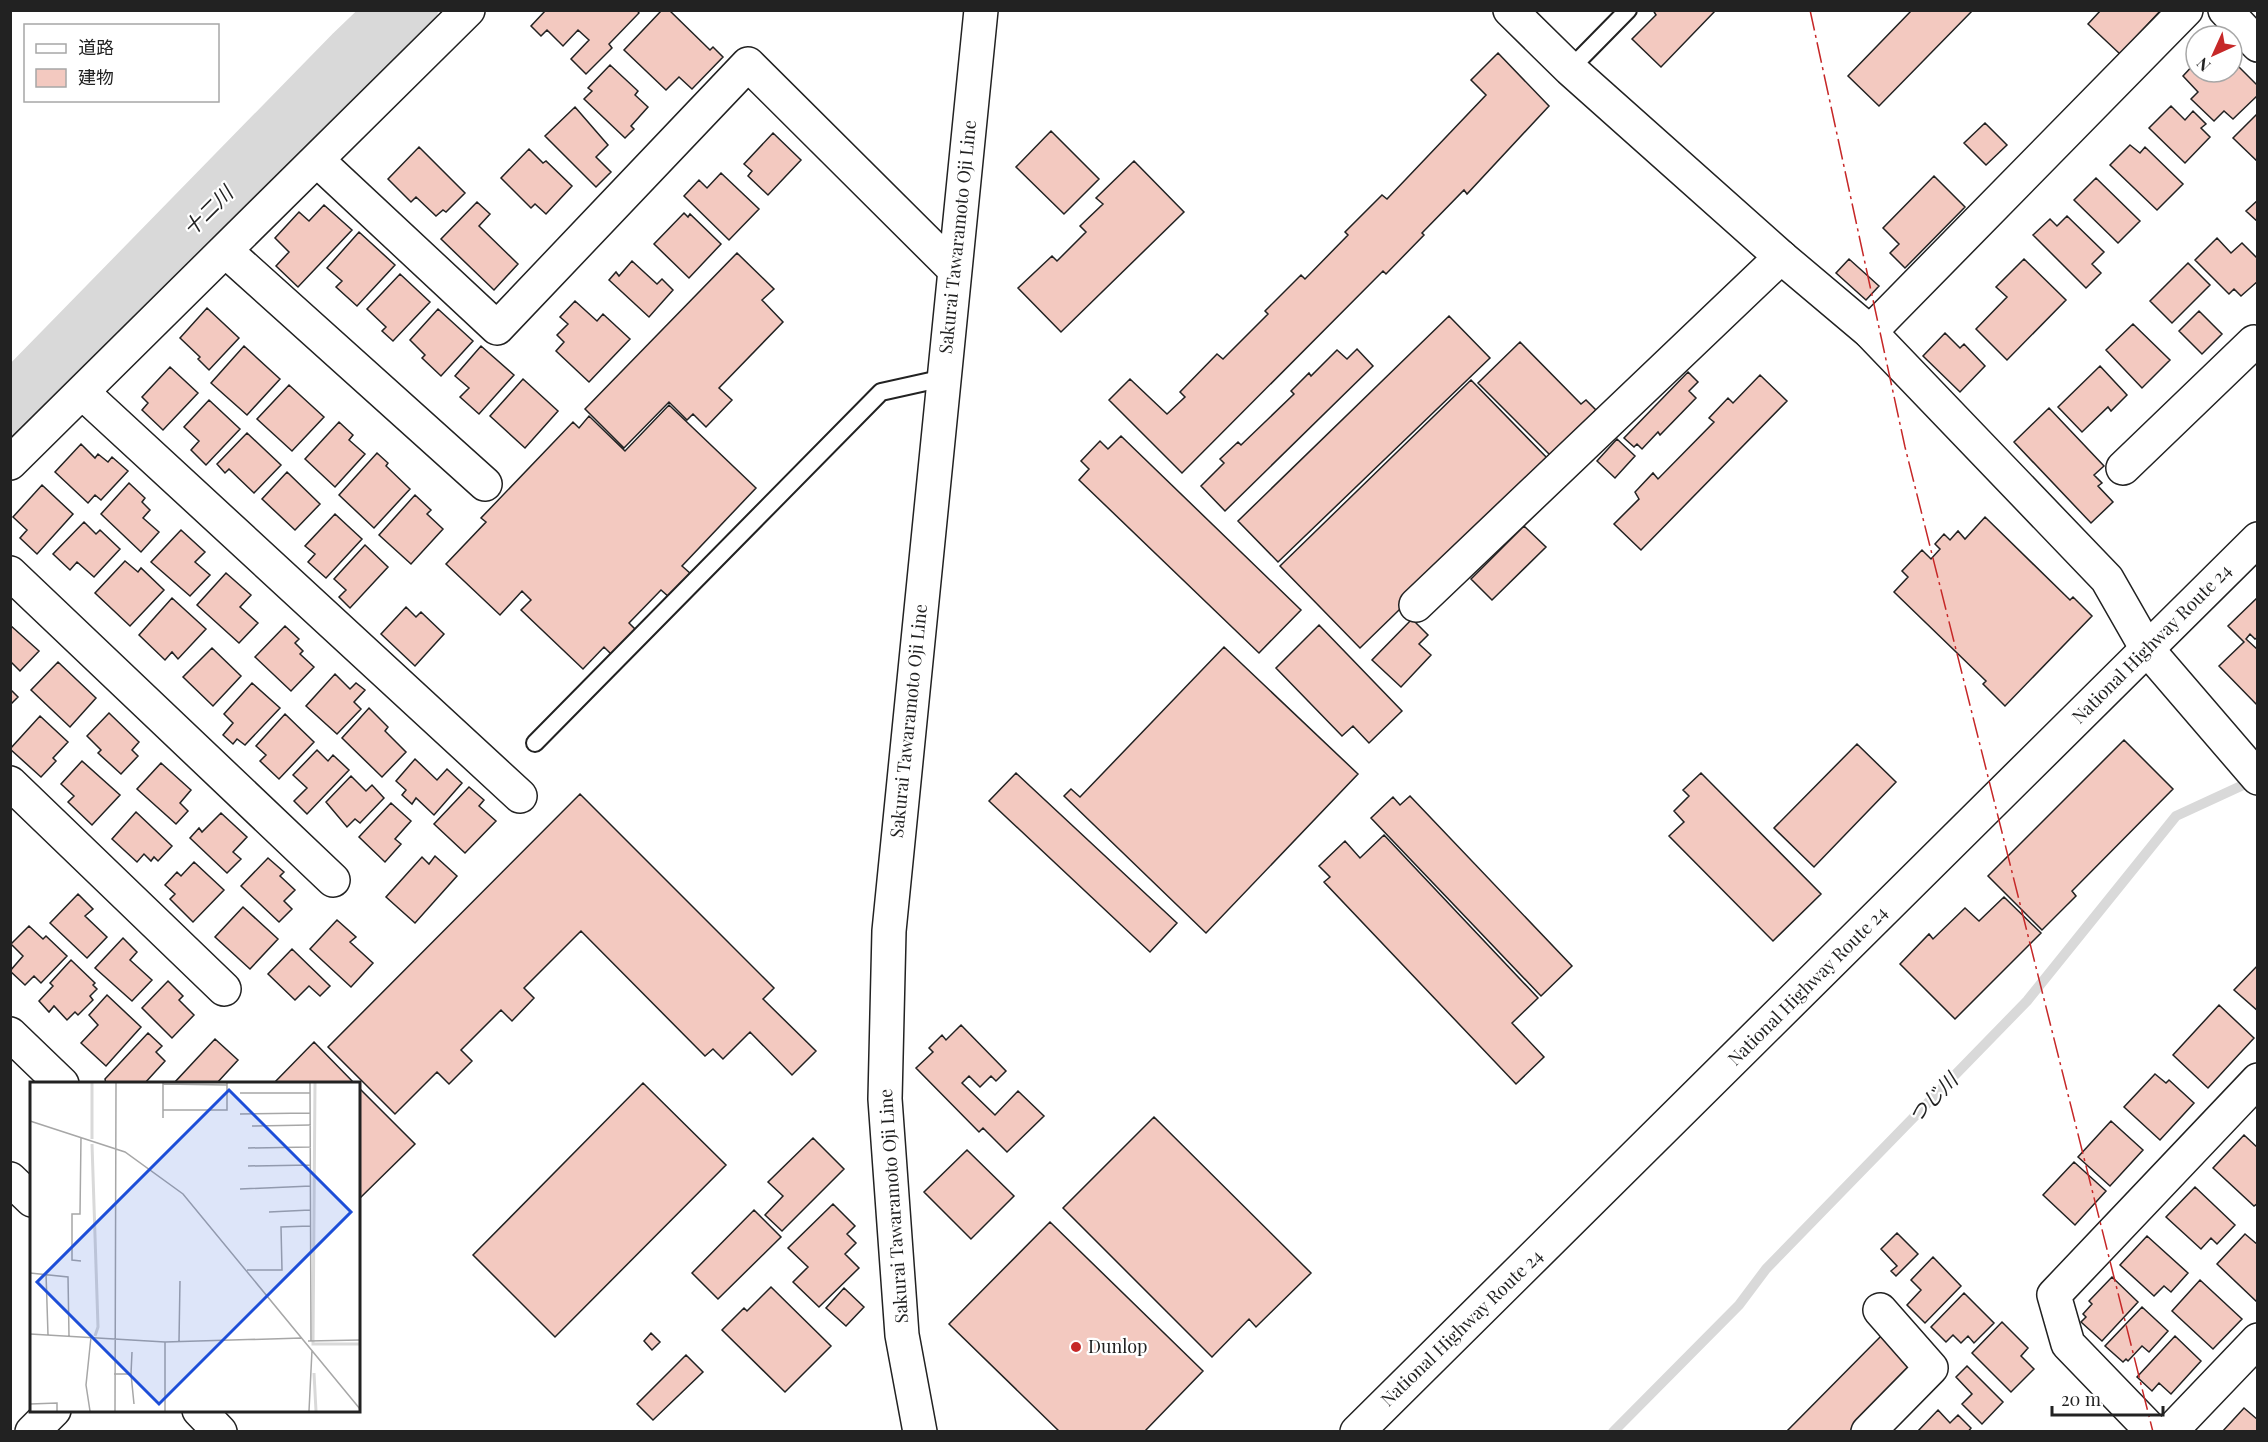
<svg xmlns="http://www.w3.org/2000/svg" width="2268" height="1442" font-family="'Playfair Display','Noto Sans JP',serif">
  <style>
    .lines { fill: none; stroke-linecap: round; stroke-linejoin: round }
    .stream { stroke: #d9d9d9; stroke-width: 10 }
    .river { stroke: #d9d9d9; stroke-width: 66 }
    .building { fill: #f3c9c0; stroke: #222; stroke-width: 1.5 }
    .lane-casing { stroke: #222; stroke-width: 20 }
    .street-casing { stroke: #222; stroke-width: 36 }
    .secondary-casing { stroke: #222; stroke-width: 36 }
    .primary-casing { stroke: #222; stroke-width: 36 }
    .highway-casing { stroke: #222; stroke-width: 36 }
    .lane { stroke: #fff; stroke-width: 16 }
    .street { stroke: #fff; stroke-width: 33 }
    .secondary { stroke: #fff; stroke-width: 33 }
    .primary { stroke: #fff; stroke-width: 33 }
    .highway { stroke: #fff; stroke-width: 33 }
    .power { stroke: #c62828; stroke-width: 1.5; stroke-dasharray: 21 4.5 3 4.5; stroke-linecap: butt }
    .poi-dot { fill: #c62828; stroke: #fff; stroke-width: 2 }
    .labels { text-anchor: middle; stroke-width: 4.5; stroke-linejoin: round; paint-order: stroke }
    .street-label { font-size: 18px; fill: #222; stroke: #fff }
    .poi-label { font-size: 18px; fill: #222; stroke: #fff; text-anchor: start }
    .water-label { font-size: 20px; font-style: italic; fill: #222; stroke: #fff }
    .inset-river { fill: none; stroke: #d9d9d9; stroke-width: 3 }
    .inset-road { fill: none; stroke: #a7a7a7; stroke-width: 1.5 }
    .view { fill: #1d4ed8; fill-opacity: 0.15; stroke: #1d4ed8; stroke-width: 3 }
    .inset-edge { fill: none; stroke: #222; stroke-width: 3 }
  </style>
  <rect width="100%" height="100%" fill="#fff"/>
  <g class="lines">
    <path class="stream" d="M1613,1432L1739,1305L1766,1269L2027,1001L2176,816L2254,780"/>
    <path class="river" d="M10,411L356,57L405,10"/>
  </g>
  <path class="building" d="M546,10H637L639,13L609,44L612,48L586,74L571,59L589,40L578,30L563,46L547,30L541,36L531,26Z
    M662,10H669L710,50L713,47L723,57L692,89L679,77L666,90L624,50Z
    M1716,10L1661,67L1632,39L1656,15L1653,10Z
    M1912,10H1973L1879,106L1848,76Z
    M2101,10H2161L2120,54L2088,24Z
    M1498,53L1549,106L1467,194L1464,190L1422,233L1424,235L1386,274L1383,271L1182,473L1109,400L1130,379L1167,414L1185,397L1180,392L1217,354L1223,359L1268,314L1265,311L1301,275L1305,279L1348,235L1345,232L1382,195L1387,199L1486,95L1471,80Z
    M2232,60L2258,86V95L2233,119L2224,111L2214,121L2191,99L2198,92L2183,76L2196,62V72H2232Z
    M610,65L638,91L635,95L648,107L631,126L634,129L625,138L584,99L592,91L588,88Z
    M2171,106L2185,120L2193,111L2206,124L2201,128L2210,137L2185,163L2149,128Z
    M575,107L608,145L596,157L611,172L596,187L545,136Z
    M2258,113V162L2233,138Z
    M1985,123L2007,145L1986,165L1964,143Z
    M1051,131L1099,179L1064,214L1016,167Z
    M773,133L801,160L768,195L748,176L752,171L744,164Z
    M2130,145L2140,153L2145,147L2183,184L2157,210L2110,165Z
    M419,147L465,193L446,212L443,210L436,216L416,197L411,202L388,179Z
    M529,149L543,163L546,161L572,186L546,214L535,204L531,208L501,178Z
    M1134,161L1184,212L1061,332L1018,288L1052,256L1057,261L1086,232L1080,226L1103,204L1096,198Z
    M721,173L759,209L729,240L684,196L699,180L707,188Z
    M1934,176L1965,207L1905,268L1890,253L1899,244L1883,228Z
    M2096,178L2140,221L2118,243L2074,200Z
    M2258,200V222L2246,211Z
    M477,202L490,214L479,226L518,264L494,290L441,239Z
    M324,205L352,230L298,287L276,266L289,252L275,238L299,212L309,221Z
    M684,213L688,217L690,214L721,244L689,278L654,244Z
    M2067,216L2104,252L2092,264L2101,273L2086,288L2033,235L2050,219L2057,226Z
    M359,232L395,265L357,306L336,287L342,281L327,268Z
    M2217,238L2231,253L2242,243L2258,259V281L2241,296L2234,289L2229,294L2195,260Z
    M737,253L774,289L762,300L783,322L719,388L732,400L706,427L693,414L687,420L669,402L624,448L585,409Z
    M1849,259L1879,286L1866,300L1836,273Z
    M2024,259L2066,300L2007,360L1976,329L2007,297L1996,287Z
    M632,261L657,284L662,279L673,290L649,317L609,280L616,272L619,276Z
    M2188,263L2210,285L2172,323L2150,301Z
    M400,274L430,302L393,341L382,331L386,327L367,309Z
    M575,301L597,321L603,314L630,339L589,382L556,351L564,342L557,335L568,324L560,317Z
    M207,308L239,338L209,370L198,359L200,357L180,338Z
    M438,309L473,341L441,376L422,358L425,355L410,340Z
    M2199,311L2222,334L2202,354L2179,331Z
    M1449,316L1490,358L1278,562L1238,521Z
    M2133,324L2170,360L2142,388L2106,350Z
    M1945,333L1960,348L1964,344L1985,366L1960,392L1923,356Z
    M1520,342L1581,404L1586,400L1596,410L1550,455L1478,383Z
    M244,346L280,379L247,415L211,383Z
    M481,346L514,375L479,414L460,397L469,388L455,376Z
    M1357,349L1373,366L1225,511L1201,486L1224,463L1220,459L1238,442L1241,445L1294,394L1291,391L1309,373L1311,376L1337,350L1347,359Z
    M2100,366L2127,395L2111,411L2108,407L2082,432L2058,407Z
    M170,367L198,393L163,430L142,410L148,403L142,397Z
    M1688,372L1698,382L1689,391L1696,398L1660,435L1658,432L1642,449L1637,444L1634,447L1624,438Z
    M1760,375L1787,401L1641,550L1614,524L1639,499L1635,492L1653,473L1658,479L1714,422L1709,418L1728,398L1733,403Z
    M523,379L558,411L525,448L490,416Z
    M1471,380L1551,462L1360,648L1280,566Z
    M289,385L324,417L292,451L257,419Z
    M209,400L240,429L206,465L191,450L199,441L184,427Z
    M669,405L756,488L682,566L691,574L669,597L661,590L629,623L636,630L612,655L604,647L583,669L521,610L531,600L522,591L500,615L446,564L486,522L481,518L573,422L579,428L589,416L625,451Z
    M2049,408L2104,466L2094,475L2102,483L2098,486L2113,502L2091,523L2014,442Z
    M339,422L353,435L349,440L365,454L335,487L305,459Z
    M247,433L281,465L254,493L229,469L225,473L217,464Z
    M1121,436L1301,610L1259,653L1079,480L1089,469L1081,461L1100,441L1108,449Z
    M1617,439L1635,456L1615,478L1597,461Z
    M81,444L95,458L98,454L108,462L112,457L128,471L101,500L95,495L88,503L55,472Z
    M377,453L388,463L386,466L410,489L374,528L339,495Z
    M287,472L320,504L295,530L262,499Z
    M129,483L145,498L142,502L150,510L143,518L159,532L141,552L101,514Z
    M42,485L73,514L37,554L20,538L27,530L13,517Z
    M415,495L431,510L427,514L443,529L411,564L379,535Z
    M335,514L362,539L326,578L308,562L315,554L305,546Z
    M1985,517L2070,600L2073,597L2092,616L2005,706L1983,684L1986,681L1894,592L1908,577L1902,571L1922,550L1931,559L1940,549L1935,544L1944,534L1950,540L1958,531L1965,539Z
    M84,522L96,534L100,530L120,549L94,577L77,562L70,570L53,554Z
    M1524,526L1546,547L1492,600L1471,579Z
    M181,530L205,552L195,562L210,575L190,596L151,562Z
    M365,545L388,567L350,608L339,597L346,590L334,579Z
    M125,561L138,572L141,568L164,590L130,626L95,593Z
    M226,573L251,595L240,607L258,623L239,643L197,605Z
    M2258,597V637L2255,639L2250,634L2246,639L2258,650L2257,705L2219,666L2244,642L2228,626Z
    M172,598L206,629L178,659L172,652L165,660L139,635Z
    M406,607L416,617L421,612L444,634L415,666L381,634Z
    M1412,619L1428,635L1419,644L1431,655L1401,687L1372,660Z
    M10,625L39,651L20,671L10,661Z
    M1319,625L1402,711L1369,743L1353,726L1342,736L1276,668Z
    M285,626L299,639L295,643L303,651L300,654L314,667L291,691L255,657Z
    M1224,647L1358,774L1206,933L1064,796L1071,789L1080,797Z
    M212,648L241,676L213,706L183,677Z
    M58,662L96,698L70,727L31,690Z
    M335,674L350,689L356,683L365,690L354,702L361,709L337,734L306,706Z
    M252,683L280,708L245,745L237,739L233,744L223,735L233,723L224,714Z
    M10,689L18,697L10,705Z
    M369,708L388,727L385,731L406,752L382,777L342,738Z
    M109,713L139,742L132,750L138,756L121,774L98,753L101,750L87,736Z
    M285,714L314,742L279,779L260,761L266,755L256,746Z
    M40,716L68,742L53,758L56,761L41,777L10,749Z
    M2124,740L2173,789L2072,891L2076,896L2042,930L1988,876Z
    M1857,744L1896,782L1814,867L1774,828Z
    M317,750L328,761L333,755L349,770L307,814L294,801L307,788L293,775Z
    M415,759L437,780L447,769L462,783L434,815L416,798L412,804L402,795L406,790L396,781Z
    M82,761L120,795L92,825L68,802L74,796L61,784Z
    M161,763L191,790L180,803L188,811L176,824L137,789Z
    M1016,773L1177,923L1150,952L989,801Z
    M1701,773L1821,894L1773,941L1669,836L1684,822L1674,811L1689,796L1683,790Z
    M351,776L366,791L372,785L384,798L360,823L355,819L347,827L326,802Z
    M469,787L484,800L479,806L496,821L465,853L434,824Z
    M580,794L774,988L763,999L816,1051L792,1075L750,1032L723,1059L713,1049L705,1056L581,931L524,988L534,998L512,1021L501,1010L461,1050L472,1061L449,1084L437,1072L395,1114L328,1047Z
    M1410,796L1572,966L1541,996L1371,818L1393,797L1400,805Z
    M391,803L411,821L395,839L401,844L385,862L359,837Z
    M136,812L172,846L158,861L154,857L151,861L144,854L137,862L112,839Z
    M221,813L247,837L233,852L241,859L227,873L190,838L199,828L202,832Z
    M1384,835L1538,998L1512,1023L1544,1057L1516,1084L1324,882L1330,877L1319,866L1345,841L1360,858Z
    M435,856L457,876L415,923L386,897L422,857L429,864Z
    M268,858L284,872L280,876L295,890L284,901L292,909L279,922L241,886Z
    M194,862L224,890L193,922L170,899L175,894L165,885L177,872L181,876Z
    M78,894L93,909L85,916L107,937L87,958L50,923Z
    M2004,897L2041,933L1955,1019L1900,964L1929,934L1933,939L1965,908L1979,921Z
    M243,907L278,939L250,969L215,937Z
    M337,920L356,937L350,942L373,963L351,987L310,949Z
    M29,926L43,939L46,936L67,956L41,983L34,976L25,985L10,971L23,956L11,944Z
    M123,938L137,952L130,960L152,980L132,1001L95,968Z
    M292,949L330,986L320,996L309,986L295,1000L268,974Z
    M71,960L95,983L93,985L97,989L90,996L93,1000L78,1015L75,1012L67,1020L54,1006L49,1012L39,1001L53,986L50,983Z
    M2258,965V1011L2234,990Z
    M168,981L183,996L179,1000L194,1015L172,1038L142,1008Z
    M107,995L141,1027L106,1066L81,1043L98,1025L89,1015Z
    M2219,1005L2254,1038L2208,1088L2173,1055Z
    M961,1025L1006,1071L996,1081L991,1076L980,1087L969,1076L962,1083L995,1115L1018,1091L1044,1116L1007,1152L983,1128L979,1132L916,1068L933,1052L929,1048L942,1035L946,1040Z
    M148,1033L162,1046L156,1052L165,1061L144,1084H106L105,1079Z
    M215,1039L238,1060L216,1084H176L175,1082Z
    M314,1042L355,1084H273Z
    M2155,1074L2166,1083L2169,1080L2194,1103L2160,1140L2124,1107Z
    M643,1083L726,1165L555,1337L473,1255Z
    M358,1087L415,1144L358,1200Z
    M1154,1117L1311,1273L1256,1327L1249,1319L1212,1357L1063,1208Z
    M2111,1121L2143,1150L2110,1186L2078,1157Z
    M2244,1135L2258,1148V1203L2254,1206L2213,1168Z
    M813,1138L844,1169L782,1231L765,1215L783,1196L768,1182Z
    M967,1150L1014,1196L971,1239L924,1192Z
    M2074,1162L2106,1191L2075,1225L2043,1195Z
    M2195,1187L2235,1225L2217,1244L2211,1238L2201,1249L2166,1217Z
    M833,1204L855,1226L847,1234L856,1243L845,1254L859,1268L819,1307L793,1282L808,1267L788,1248Z
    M754,1210L781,1237L718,1299L692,1273Z
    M1050,1222L1203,1371L1144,1432H1060L949,1324Z
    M1897,1233L1918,1254L1896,1276L1891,1271L1897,1266L1881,1249Z
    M2245,1234L2258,1245L2257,1302L2217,1264Z
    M2147,1236L2188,1273L2171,1292L2164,1286L2154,1296L2120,1265Z
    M1933,1257L1961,1286L1925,1323L1907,1305L1921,1290L1911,1280Z
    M2112,1277L2138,1302L2102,1341L2081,1322L2086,1317L2083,1314L2092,1304L2089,1301Z
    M2200,1280L2242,1319L2213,1349L2172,1311Z
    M771,1287L831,1346L785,1392L722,1330L744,1308L747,1311Z
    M844,1288L864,1307L846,1326L826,1308Z
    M1964,1293L1994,1323L1974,1343L1968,1336L1961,1343L1953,1335L1946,1342L1931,1327Z
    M2142,1307L2168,1331L2149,1352L2142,1346L2128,1361L2126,1359L2123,1362L2105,1346Z
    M2002,1322L2028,1348L2021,1356L2034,1369L2011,1392L1972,1353Z
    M1885,1332L1922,1368L1859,1432H1786Z
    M651,1333L660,1342L652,1350L644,1341Z
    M2175,1336L2201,1361L2171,1394L2159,1383L2152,1391L2137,1377Z
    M686,1355L703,1372L653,1420L637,1404Z
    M1967,1366L2003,1402L1982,1424L1962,1404L1972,1394L1956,1377Z
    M2244,1408L2258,1420V1432H2222Z
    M1938,1410L1950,1423L1958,1415L1971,1428L1968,1432H1917Z"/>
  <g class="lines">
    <g class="lane-casing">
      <path id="lane" d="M1570,69L1628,10
        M535,743L881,392L944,378"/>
    </g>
    <g class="street-casing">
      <path id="street" d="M2225,10L2258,45
        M318,161L497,328L748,64L954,269
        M227,252L485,484
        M1870,332L2186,10
        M83,393L520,796
        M10,463L468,10
        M2123,468L2254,342
        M10,573L333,880
        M1416,605L1781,257
        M2147,649L2258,778
        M10,783L224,989
        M10,1034L62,1084
        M10,1179L32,1200
        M199,1410L220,1432
        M32,1432L54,1410
        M1868,1432L1931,1368L1880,1310
        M2153,1432L2068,1344L2054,1295L2258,1080
        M2170,1432L2258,1340"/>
    </g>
    <g class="secondary-casing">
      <path id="secondary" d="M1510,10L1570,69L1781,257L1870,332L2107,579L2147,649"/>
    </g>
    <g class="primary-casing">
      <path id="primary" d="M920,1432L902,1335L885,1099L889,931L981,10"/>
    </g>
    <g class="highway-casing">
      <path id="highway" d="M1357,1432L2258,539"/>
    </g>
    <use href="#lane" class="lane"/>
    <use href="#street" class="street"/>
    <use href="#secondary" class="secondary"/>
    <use href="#primary" class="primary"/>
    <use href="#highway" class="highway"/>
    <path class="power" d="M1810,10L1905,447L2153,1432"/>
  </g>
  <circle class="poi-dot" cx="1076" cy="1347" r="6"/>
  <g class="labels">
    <g class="street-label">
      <text transform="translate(958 237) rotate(-84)" y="6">Sakurai Tawaramoto Oji Line</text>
      <text transform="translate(2152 644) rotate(-45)" y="6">National Highway Route 24</text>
      <text transform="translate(909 721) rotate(-84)" y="6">Sakurai Tawaramoto Oji Line</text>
      <text transform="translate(1808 986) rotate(-45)" y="6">National Highway Route 24</text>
      <text transform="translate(894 1206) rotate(-94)" y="6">Sakurai Tawaramoto Oji Line</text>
      <text transform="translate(1462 1328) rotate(-44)" y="6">National Highway Route 24</text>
    </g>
    <g class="poi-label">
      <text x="1088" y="1353">Dunlop</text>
    </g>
    <g class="water-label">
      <text transform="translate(208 211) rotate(-45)" y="7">十二川</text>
      <text transform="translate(1933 1098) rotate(-46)" y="7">つじ川</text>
    </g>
  </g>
  <g transform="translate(30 1082)">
    <rect width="330" height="330" fill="#fff"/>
    <path class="inset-river" d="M62,1V57M285,1L283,262H330M62,62L68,245L65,254M284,291L286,329"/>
    <path class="inset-road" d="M280,1L281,259M133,2L197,3M210,11H280M133,28H197V1M210,32L280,31M133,36V1M0,39L95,70L153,112L330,327M222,44L281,43M218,66L281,65M218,84L281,83M210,107L281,104M239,130L280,128M51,179L42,178V132H50L51,55M217,188H252L251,145L280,144M0,191L38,195L39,254M16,191L18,253M0,252L135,260L272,256M149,259L150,199M278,259L330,258M135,260V329M84,292H101L104,322M101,292L102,270M0,322L27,321V329M60,329L56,303L61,255M85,329L86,1M279,329L282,268"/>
    <path class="view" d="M199,8L321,130L129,322L7,200Z"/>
    <rect width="330" height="330" class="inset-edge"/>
  </g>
  <rect width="2268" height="1442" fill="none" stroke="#222222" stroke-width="24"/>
  <rect x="24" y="24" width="195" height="78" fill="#ffffff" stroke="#a7a7a7" stroke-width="1.5"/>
  <rect x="36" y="44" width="30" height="9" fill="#ffffff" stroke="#a7a7a7" stroke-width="1.5"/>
  <text x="78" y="54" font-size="18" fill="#222222">道路</text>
  <rect x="36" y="69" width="30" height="18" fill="#f3c9c0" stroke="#a7a7a7" stroke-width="1.5"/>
  <text x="78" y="84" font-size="18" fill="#222222">建物</text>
  <g transform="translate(2214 54) rotate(225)"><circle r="28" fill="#ffffff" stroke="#a7a7a7" stroke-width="1.5"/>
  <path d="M0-4.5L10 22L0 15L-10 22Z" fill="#c62828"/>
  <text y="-9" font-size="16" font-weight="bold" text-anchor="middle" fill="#222222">N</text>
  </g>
  <path d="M2052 1406v9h111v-9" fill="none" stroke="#222222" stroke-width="3"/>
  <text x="2061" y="1406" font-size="18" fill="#222222" stroke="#ffffff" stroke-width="4.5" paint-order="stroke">20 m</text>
</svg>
